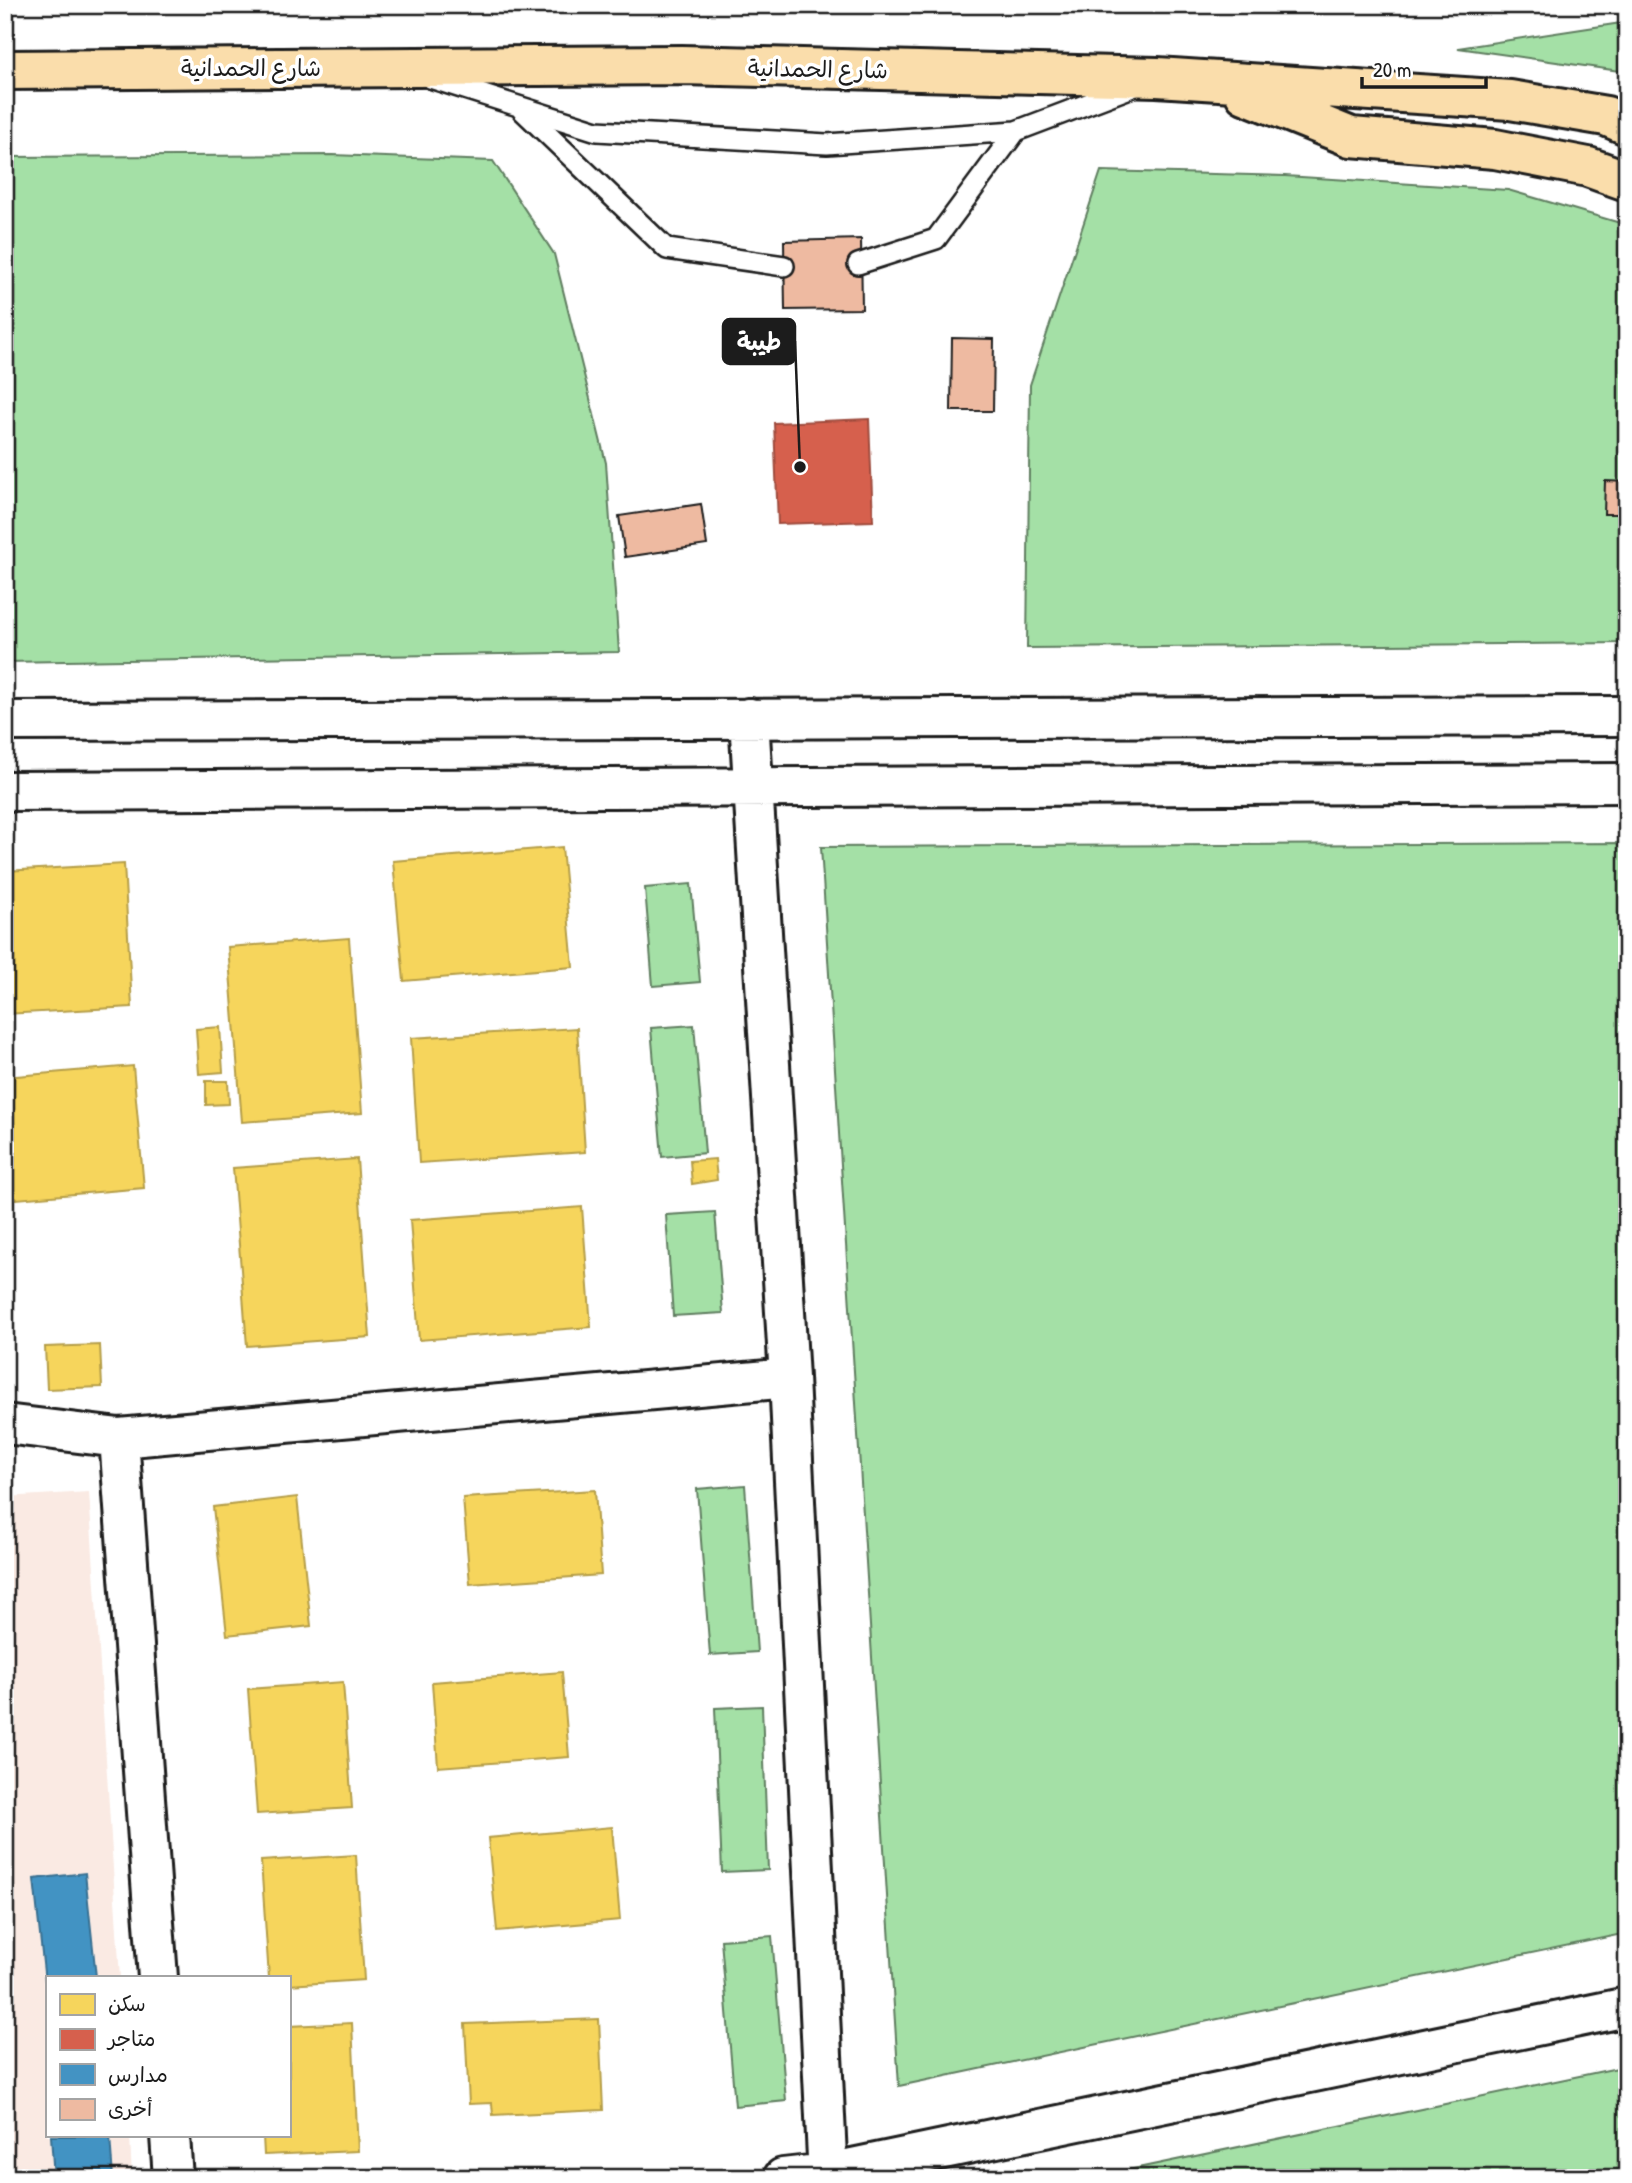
<svg xmlns="http://www.w3.org/2000/svg" width="1632" height="2183" font-family="'Patrick Hand','Playpen Sans Arabic',sans-serif">
  <style>
    .built { fill: #faeae3 }
    .green { fill: #a4e0a6; stroke: #607e61; stroke-width: 2 }
    .homes { fill: #f6d55c; stroke: #b59e49; stroke-width: 2 }
    .shops { fill: #d6604d; stroke: #9e4c3e; stroke-width: 2 }
    .schools { fill: #4393c3; stroke: #376f91; stroke-width: 2 }
    .building { fill: #eebaa1; stroke: #1c1c1c; stroke-width: 2 }
    .lines { fill: none; stroke-linecap: round; stroke-linejoin: round }
    .lane-casing { stroke: #1c1c1c; stroke-width: 24 }
    .street-casing { stroke: #1c1c1c; stroke-width: 44 }
    .highway-casing { stroke: #1c1c1c; stroke-width: 44 }
    .lane { stroke: #fff; stroke-width: 19 }
    .street { stroke: #fff; stroke-width: 38 }
    .highway { stroke: #faddab; stroke-width: 38 }
    .labels { text-anchor: middle; stroke-width: 7; stroke-linejoin: round; paint-order: stroke }
    .street-label { font-size: 23px; fill: #1c1c1c; stroke: #fff }
    .leader { fill: none; stroke: #1c1c1c; stroke-width: 2.5 }
    .callout-dot { fill: #1c1c1c; stroke: #fff; stroke-width: 2.5 }
    .callout { fill: #1c1c1c; stroke: #1c1c1c; stroke-width: 2.5 }
    .callout-label { font-size: 24px; text-anchor: middle; font-weight: bold; fill: #fff }
  </style>
  <rect width="100%" height="100%" fill="#fff"/>
  <filter id="ink" filterUnits="userSpaceOnUse"><feTurbulence type="fractalNoise" baseFrequency=".0143" numOctaves="2"/><feDisplacementMap in="SourceGraphic" scale="14" xChannelSelector="R" yChannelSelector="G"/><feConvolveMatrix kernelMatrix="1 2 1 2 8 2 1 2 1" color-interpolation-filters="sRGB"/></filter>
  <g filter="url(#ink)">
    <path class="built" d="M89,1492L120,1978H47V2136H130L132,2178H5V1497Z"/>
    <path class="green" d="M1627,21V72L1458,48L1621,23Z
      M332,155L493,161L554,254L606,463L619,652L5,662V157Z
      M1101,171L1285,176L1508,190L1627,225V643L1027,648L1030,385Z
      M1627,843V1933L899,2086L821,847Z
      M691,884L700,982L653,986L645,888Z
      M694,1025L705,1153L662,1157L651,1028Z
      M715,1212L723,1313L673,1316L666,1215Z
      M745,1485L757,1652L710,1655L697,1489Z
      M762,1706L768,1870L722,1872L715,1708Z
      M772,1936L786,2101L735,2106L721,1940Z
      M1627,2066V2178H1090Z"/>
    <path class="homes" d="M562,847L573,967L404,981L393,861Z
      M124,864L132,1007L5,1014V871Z
      M349,938L362,1113L242,1122L228,947Z
      M220,1027L223,1072L199,1074L196,1029Z
      M577,1028L585,1152L419,1163L411,1038Z
      M133,1066L144,1188L5,1200V1077Z
      M206,1081H228L229,1104L206,1105Z
      M357,1159L370,1337L247,1346L233,1168Z
      M715,1159L717,1180L692,1184L690,1161Z
      M582,1207L591,1327L419,1340L410,1220Z
      M100,1345L102,1387L47,1389L45,1347Z
      M595,1490L601,1575L470,1584L463,1498Z
      M297,1497L311,1626L227,1635L213,1507Z
      M562,1672L569,1757L438,1767L432,1682Z
      M343,1682L352,1808L257,1814L248,1689Z
      M612,1827L620,1920L497,1931L488,1838Z
      M356,1855L364,1980L289,1985V1978H269L261,1861Z
      M599,2019L603,2110L493,2115L492,2103L469,2104L465,2024Z
      M352,2023L358,2151L264,2155L263,2136H289V2026Z"/>
    <path class="shops" d="M869,419L873,521L778,524L774,423Z"/>
    <path class="schools" d="M85,1873L96,1977L47,1978V1982H45L34,1879Z
      M51,2136H110L113,2178H54Z"/>
    <path class="building" d="M861,239L862,309L785,310L784,241Z
      M952,338L994,339L993,411H951Z
      M1605,481L1627,482V514H1604Z
      M701,504L707,545L625,557L619,516Z"/>
    <g class="lines">
      <g class="lane-casing">
        <path id="lane" d="M430,78L597,131L827,144L1016,131L1135,86
          M522,110L667,249L784,266
          M858,264L936,239L1016,131"/>
      </g>
      <g class="street-casing">
        <path id="street" d="M749,718L789,1378L828,2178
          M5,721L1627,716
          M5,791L1627,783
          M5,1424L119,1438
          M158,1978L119,1438L789,1378
          M170,2136L173,2178
          M783,2178L828,2173L1627,2007"/>
      </g>
      <g class="highway-casing">
        <path id="highway" d="M5,70L682,65L1157,77L1510,100L1606,116L1627,125
          M1245,94L1351,137L1495,149L1588,167L1627,181"/>
      </g>
      <use href="#lane" class="lane"/>
      <use href="#street" class="street"/>
      <use href="#highway" class="highway"/>
    </g>
  </g>
  <g class="labels">
    <g class="street-label">
      <text x="251" y="76">شارع الحمدانية</text>
      <text transform="translate(818 69) rotate(1)" y="8">شارع الحمدانية</text>
    </g>
  </g>
  <path class="leader" d="M800 467L795 341"/>
  <circle class="callout-dot" cx="800" cy="467" r="7"/>
  <rect class="callout" x="723" y="319" width="72" height="45" rx="7"/>
  <g class="callout-label">
    <text x="759" y="350">طيبة</text>
  </g>
  <rect width="1632" height="2183" fill="none" stroke="#fff" stroke-width="28"/>
  <rect x="14" y="14" width="1604" height="2155" fill="none" stroke="#1c1c1c" stroke-width="2.5" filter="url(#ink)"/>
  <rect x="46" y="1976" width="245" height="161" fill="#ffffff" stroke="#a4a4a4" stroke-width="2"/>
  <rect x="60" y="1994" width="35" height="21" fill="#f6d55c" stroke="#a4a4a4" stroke-width="2"/>
  <text x="108" y="2011" font-size="21" fill="#1c1c1c">سكن</text>
  <rect x="60" y="2029" width="35" height="21" fill="#d6604d" stroke="#a4a4a4" stroke-width="2"/>
  <text x="108" y="2046" font-size="21" fill="#1c1c1c">متاجر</text>
  <rect x="60" y="2064" width="35" height="21" fill="#4393c3" stroke="#a4a4a4" stroke-width="2"/>
  <text x="108" y="2082" font-size="21" fill="#1c1c1c">مدارس</text>
  <rect x="60" y="2099" width="35" height="21" fill="#eebaa1" stroke="#a4a4a4" stroke-width="2"/>
  <text x="108" y="2116" font-size="21" fill="#1c1c1c">أخرى</text>
  <path d="M1362 77v10h124v-10" fill="none" stroke="#1c1c1c" stroke-width="3.5"/>
  <text x="1373" y="77" font-size="21" fill="#1c1c1c" stroke="#ffffff" stroke-width="5" paint-order="stroke">20 m</text>
</svg>
